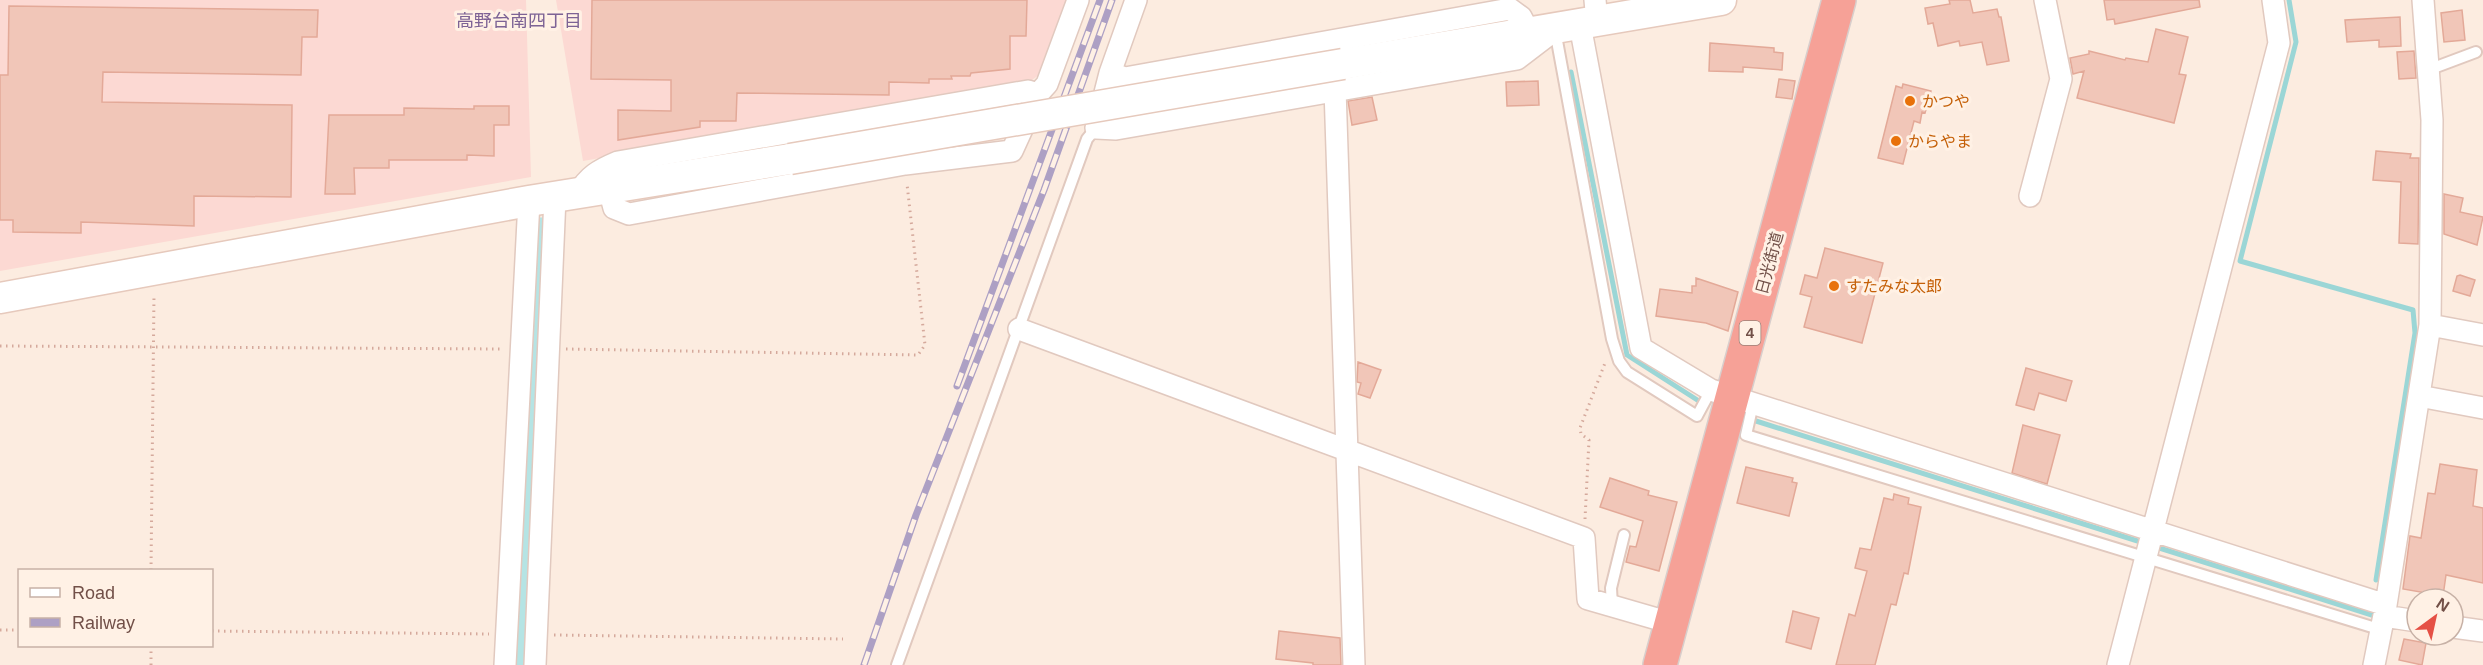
<svg xmlns="http://www.w3.org/2000/svg" width="2483" height="665" font-family="Arial,'Noto Sans JP',sans-serif">
  <style>
    .commercial { fill: #fcd9d3 }
    .lines { fill: none; stroke-linecap: round; stroke-linejoin: round }
    .stream { stroke: #9bd6d6; stroke-width: 5 }
    .river { stroke: #b5e4e4; stroke-width: 33 }
    .building { fill: #f1c6b8; stroke: #e3a998; stroke-width: 1.5 }
    .lane-casing { stroke: #e1c9bf; stroke-width: 14 }
    .street-casing { stroke: #e1c9bf; stroke-width: 24 }
    .secondary-casing { stroke: #e6c9bc; stroke-width: 33 }
    .highway-casing { stroke: #d8cecc; stroke-width: 36 }
    .path { stroke: #d5a99c; stroke-width: 3; stroke-dasharray: 1.5 4.5; stroke-linecap: butt }
    .lane { stroke: #fff; stroke-width: 10 }
    .street { stroke: #fff; stroke-width: 21 }
    .secondary { stroke: #fff; stroke-width: 30 }
    .highway { stroke: #f6a197; stroke-width: 33 }
    .rail-casing { stroke: #ada0c4; stroke-width: 7 }
    .rail { stroke: #fff1e5; stroke-width: 4.5; stroke-dasharray: 14; stroke-linecap: butt }
    .secondary-bridge-casing { stroke: #e6c9bc; stroke-width: 33; stroke-linecap: butt }
    .secondary-bridge { stroke: #fff; stroke-width: 30 }
    .food-dot { fill: #e8710a; stroke: #fff1e5; stroke-width: 2 }
    .labels { text-anchor: middle; stroke-width: 6; stroke-linejoin: round; paint-order: stroke }
    .shield { fill: #fff1e5; stroke: #9c8077; stroke-width: 1.5 }
    .shield-label { font-size: 15px; font-weight: bold; fill: #725048 }
    .food-label { font-size: 16px; fill: #c56008; stroke: #fff1e5; text-anchor: start }
    .street-label { font-size: 16px; fill: #725048; stroke: #fff1e5 }
    .neighbourhood-label { font-size: 18px; fill: #7d6395; stroke: #fff1e5 }
  </style>
  <rect width="100%" height="100%" fill="#fcece0"/>
  <path class="commercial" d="M0,0H526L531,177L0,271Z
    M556,0H1068L1042,73L1029,82L583,161Z"/>
  <g class="lines">
    <path class="stream" d="M2289,0L2296,42L2240,261L2413,310L2415,333L2376,580
      M1571,72L1627,355L1702,403
      M1756,421L2144,543
      M2153,546L2375,616"/>
    <path class="river" d="M521,665L541,234"/>
  </g>
  <path class="building" d="M592,0H1027L1026,36H1010V69L971,73L970,76H951L952,79H929V83L889,82V95L737,93L736,121H700V127L618,140V110L671,111V80L591,79Z
    M1949,0H1970L1973,13L1997,9L1999,17H2001L2009,61L1987,65L1982,42L1960,46L1959,41L1938,46L1933,23L1928,24L1925,8L1950,4Z
    M2104,0H2199L2200,7L2115,24L2114,19L2107,20Z
    M9,6L318,10L317,37H302L301,75L103,72L102,102L292,105L291,197L194,196V226L81,222V233L13,232V220H0V75H8Z
    M2462,10L2465,40L2444,42L2441,13Z
    M2400,17L2401,46L2379,47V40L2347,42L2345,20Z
    M2156,29L2188,37L2179,74L2186,75L2174,123L2077,98L2084,71L2073,74L2070,58L2089,54V51L2125,60L2126,58L2148,62Z
    M1710,43L1774,48V52L1783,53L1782,70L1743,67V72L1709,71Z
    M2414,51L2416,78L2399,79L2397,52Z
    M1779,79L1795,81L1792,99L1776,97Z
    M1538,81L1539,105L1507,106L1506,82Z
    M1903,84L1931,91L1925,113L1922,112L1920,123L1914,121L1903,164L1878,158L1896,86L1902,88Z
    M1372,97L1377,120L1352,125L1348,101Z
    M474,106H509V125H494V156L467,155V160H389V168H354L355,194H325L329,115H404V108L474,109Z
    M2376,151L2411,154L2410,158H2419L2418,244L2399,243L2401,182L2373,180Z
    M2444,194L2463,198L2460,212L2483,217L2477,245L2444,234Z
    M1825,248L1883,263L1862,343L1804,327L1812,297L1800,294L1805,275L1817,278Z
    M2460,275L2475,280L2470,296L2453,291L2457,276Z
    M1696,278L1738,292L1728,331L1706,323L1656,316L1660,289L1692,293V286H1696Z
    M1358,362L1381,370L1370,398L1358,394L1361,383L1357,382Z
    M2026,368L2072,381L2066,401L2039,393L2034,410L2016,405Z
    M2023,425L2060,435L2047,484L2012,473Z
    M2440,464L2477,470L2473,506L2483,508V583L2446,575L2443,596L2403,589L2410,536L2421,538L2428,493L2435,494Z
    M1746,467L1793,478L1792,482L1797,483L1789,516L1737,503Z
    M1610,478L1649,491L1648,495L1677,502L1659,571L1626,562L1630,546L1636,547L1643,521L1600,507Z
    M1894,494L1909,498L1908,504L1921,507L1908,574L1904,573L1896,605L1891,604L1875,665H1836L1849,614L1855,616L1867,571L1855,568L1860,548L1871,550L1884,498L1893,500Z
    M1793,611L1819,618L1811,649L1786,642Z
    M1279,631L1340,638L1341,665H1313V663L1276,659Z
    M2404,639L2426,643L2422,665L2399,660Z"/>
  <g class="lines">
    <g class="lane-casing">
      <path id="lane" d="M1555,30L1612,339L1619,361L1627,372L1697,416L1711,390
        M2428,70L2476,52
        M1753,404L1746,435L2382,630
        M1612,606L1611,588L1624,535
        M897,665L1087,139L1096,128"/>
    </g>
    <g class="street-casing">
      <path id="street" d="M1136,0L1110,73L1096,128L1116,129L1517,59L1555,30
        M1595,0L1597,22
        M1580,25L1641,348L1711,390L2386,605
        M1110,73L1125,78L1510,9L1521,17L1529,32
        M1335,89L1354,665
        M1038,94L1047,84L1078,0
        M578,194C588,176 599,170 618,162L1028,91L1038,94L1012,151L905,164L629,214L614,208L609,189
        M2030,196L2061,79L2045,0
        M2430,325L2483,335
        M1019,329L1584,538L1588,599L1671,623
        M2419,396L2483,408
        M2384,616L2417,621
        M2453,627L2483,631
        M505,665L529,201
        M535,665L555,197
        M2118,665L2279,43L2273,0
        M2374,665L2386,605L2430,325L2432,120L2423,0"/>
    </g>
    <g class="secondary-casing">
      <path id="secondary" d="M1343,64L1721,0
        M0,298L529,201L790,159"/>
    </g>
    <g class="highway-casing">
      <path id="highway" d="M1660,665L1839,0"/>
    </g>
    <path class="path" d="M0,346L501,349
      M566,349L918,355L925,345L907,184
      M1585,519L1589,440L1581,434L1580,428L1605,363
      M151,570L154,294
      M0,630H20
      M212,631L489,634
      M554,635L843,639
      M151,665V646"/>
    <use href="#lane" class="lane"/>
    <use href="#street" class="street"/>
    <use href="#secondary" class="secondary"/>
    <use href="#highway" class="highway"/>
    <g class="rail-casing">
      <path id="rail" d="M957,386L1100,0
        M864,665L916,515L1044,190L1112,0"/>
    </g>
    <use href="#rail" class="rail"/>
    <g class="secondary-bridge-casing">
      <path id="secondary-bridge" d="M790,159L1343,64"/>
    </g>
    <use href="#secondary-bridge" class="secondary-bridge"/>
  </g>
  <g class="food-dot">
    <circle cx="1910" cy="101" r="6"/>
    <circle cx="1896" cy="141" r="6"/>
    <circle cx="1834" cy="286" r="6"/>
  </g>
  <g class="labels">
    <rect class="shield" x="1739.5" y="321" width="21" height="24" rx="4.5"/>
    <g class="shield-label">
      <text x="1750" y="338">4</text>
    </g>
    <g class="food-label">
      <text x="1922" y="107">かつや</text>
      <text x="1908" y="147">からやま</text>
      <text x="1846" y="292">すたみな太郎</text>
    </g>
    <g class="street-label">
      <text transform="translate(1769 263) rotate(-75)" y="6">日光街道</text>
    </g>
    <g class="neighbourhood-label">
      <text x="519" y="27">高野台南四丁目</text>
    </g>
  </g>
  <rect x="18" y="569" width="195" height="78" fill="#fff1e5" stroke="#c7b1a6" stroke-width="1.5"/>
  <rect x="30" y="588" width="30" height="9" fill="#ffffff" stroke="#c7b1a6" stroke-width="1.5"/>
  <text x="72" y="599" font-size="18" fill="#725048">Road</text>
  <rect x="30" y="618" width="30" height="9" fill="#ada0c4" stroke="#c7b1a6" stroke-width="1.5"/>
  <text x="72" y="629" font-size="18" fill="#725048">Railway</text>
  <g transform="translate(2435 617) rotate(33)"><circle r="28" fill="#fff1e5" stroke="#c7b1a6" stroke-width="1.5"/>
  <path d="M0-4.5L10 22L0 15L-10 22Z" fill="#e55045"/>
  <text y="-9" font-size="16" font-weight="bold" text-anchor="middle" fill="#725048">N</text>
  </g>
</svg>
